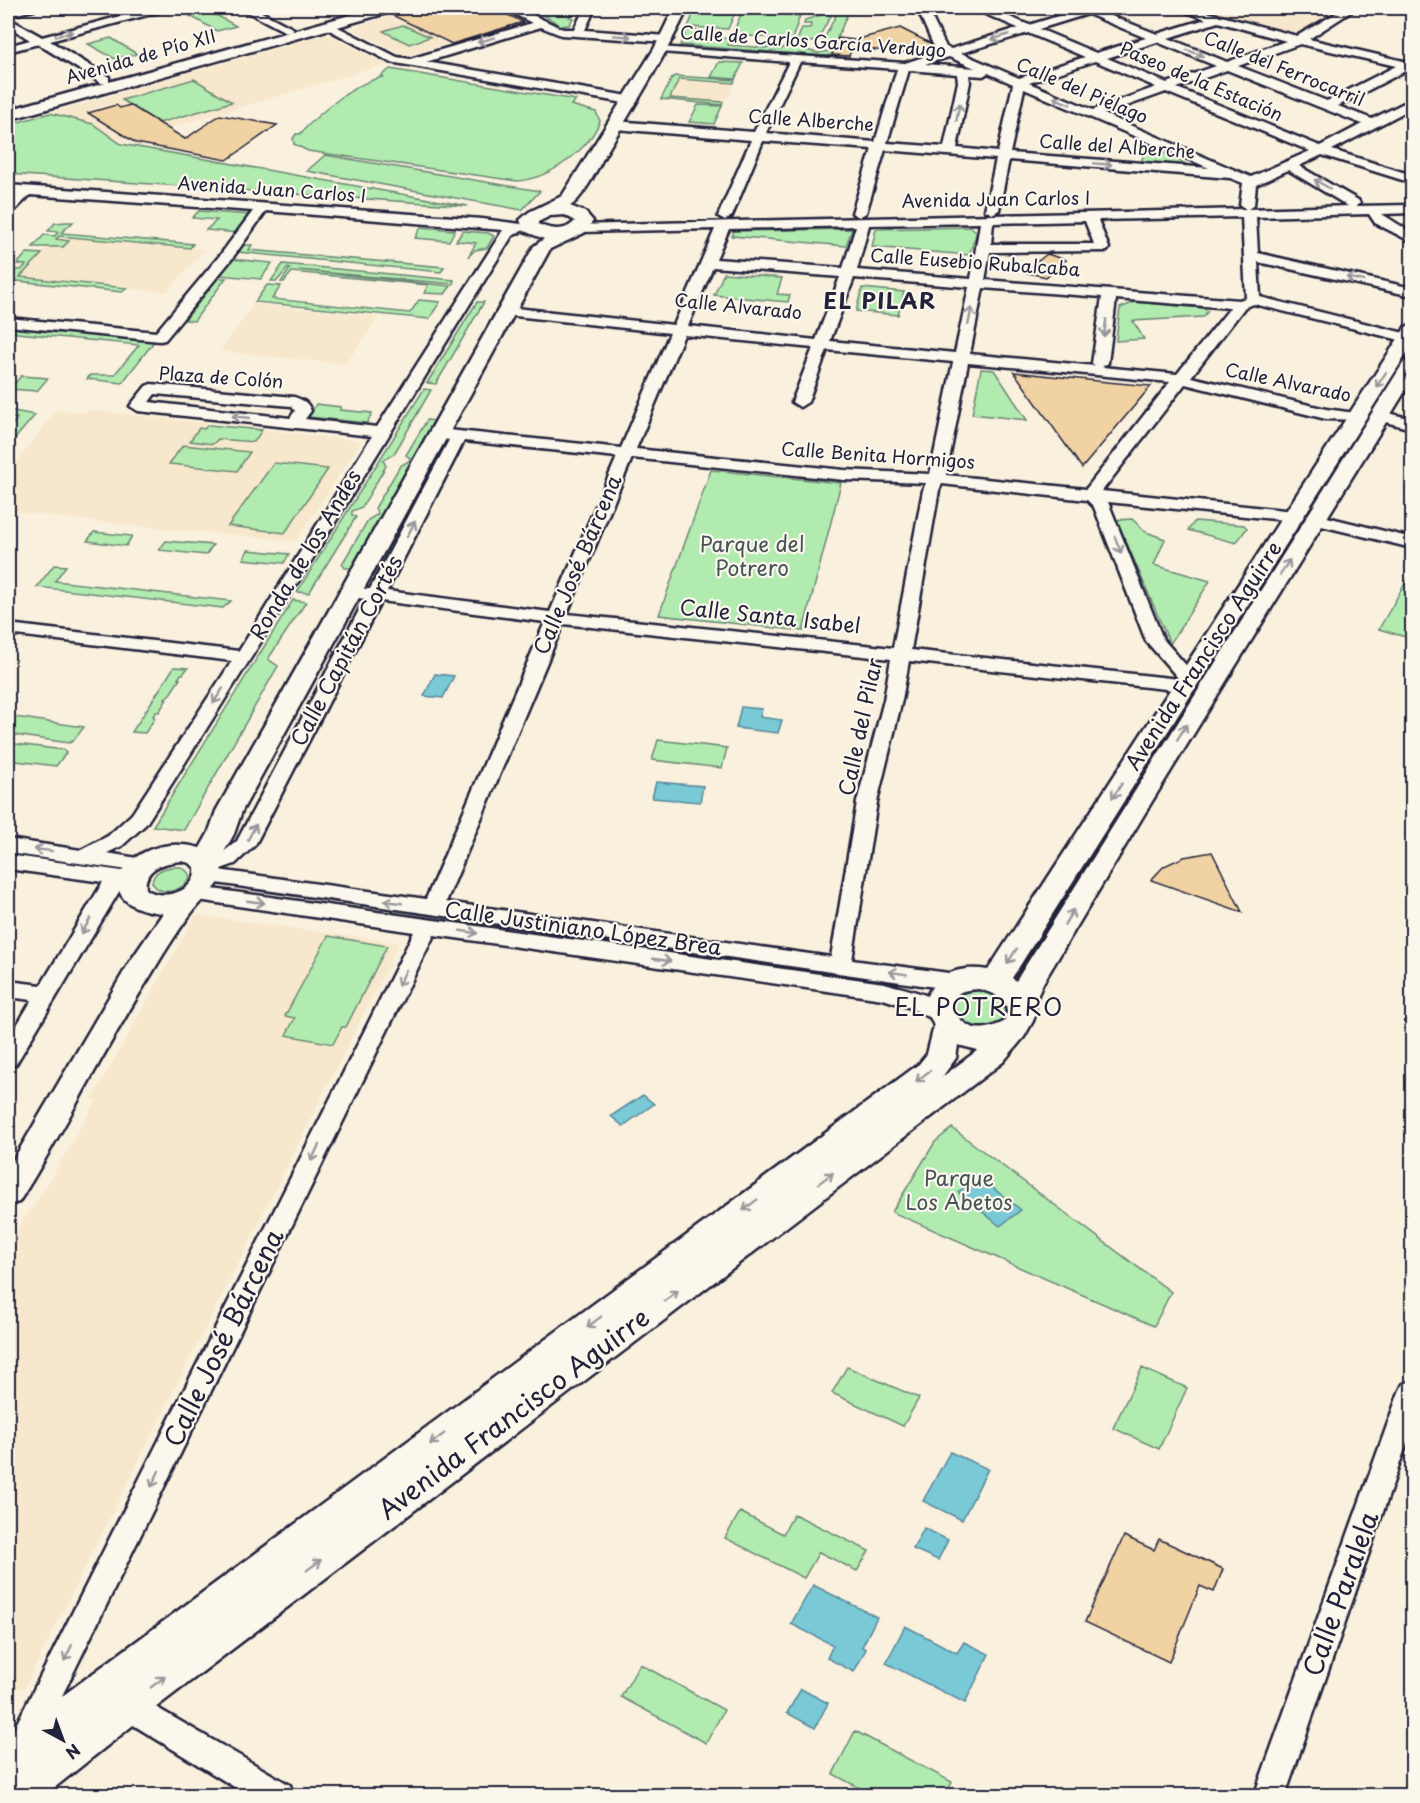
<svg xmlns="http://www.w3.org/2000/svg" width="1420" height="1803" font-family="'Playpen Sans',sans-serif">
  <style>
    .built { fill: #f7e7cc }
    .green { fill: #b1ebaf; stroke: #6a8675; stroke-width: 1.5 }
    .water { fill: #7ac9d6; stroke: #578698; stroke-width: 1.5 }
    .building { fill: #f1d2a3; stroke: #22223b; stroke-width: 1.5 }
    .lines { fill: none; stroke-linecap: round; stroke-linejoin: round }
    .minor-casing { stroke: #22223b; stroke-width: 5 }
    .major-casing { stroke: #22223b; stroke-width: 5 }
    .minor { fill: #fbf7ec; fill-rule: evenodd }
    .major { fill: #fbf7ec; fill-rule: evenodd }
    .oneway { stroke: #99979c }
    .labels { text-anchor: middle; stroke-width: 4.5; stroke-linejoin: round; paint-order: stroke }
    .far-street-label { font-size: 18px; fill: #22223b; stroke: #fbf7ec }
    .park-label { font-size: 21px; fill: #465458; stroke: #fbf7ec }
    .street-label { font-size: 21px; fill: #22223b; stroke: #fbf7ec }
    .far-district-label { font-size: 22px; font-weight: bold; letter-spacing: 1.5px; fill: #22223b; stroke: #fbf7ec }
    .quarter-label { font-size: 24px; letter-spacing: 1.5px; fill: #22223b; stroke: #fbf7ec }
    .near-street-label { font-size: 26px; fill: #22223b; stroke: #fbf7ec }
  </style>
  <rect width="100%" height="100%" fill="#f9f0dd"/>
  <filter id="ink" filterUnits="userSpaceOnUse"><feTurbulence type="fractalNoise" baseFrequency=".0167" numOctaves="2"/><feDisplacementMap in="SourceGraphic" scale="12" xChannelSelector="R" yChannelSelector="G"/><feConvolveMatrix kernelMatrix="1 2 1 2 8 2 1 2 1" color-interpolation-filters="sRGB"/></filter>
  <g filter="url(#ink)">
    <path class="built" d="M1208,8H1321L1337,10L1301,33H1293L1206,10Z
      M392,15L450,43L406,56L352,29Z
      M325,34L387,64L118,143L93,124L50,113Z
      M679,79L734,83L730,95L723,102L669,98Z
      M59,236L204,250L167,292L20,277L49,246L63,247L69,242L55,239Z
      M254,304L364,315L379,316L345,364L220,351Z
      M57,410L86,413L90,410L361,441L296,541L110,523L8,511V473Z
      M196,915L399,943L24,1688L8,1686V1242L42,1194L97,1100L92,1099Z"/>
    <path class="green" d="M532,8H574L569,17L573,18L569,25L561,26L539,12L530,11L529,9Z
      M696,8L736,10L728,29L688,27Z
      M842,9L849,10L834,46L821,45L838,11Z
      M743,10L800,16L792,39L732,35Z
      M209,11L236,26L217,31L190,16Z
      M823,14H832L816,42L797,41L802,28H810L811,24H804L805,20Z
      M403,25L430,37L409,44L383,31Z
      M687,30L718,32L717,37H706L702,40C712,45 719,37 730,38L728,45L782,49L789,42L809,44L806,50L818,53L834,50L831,55L826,56L680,45Z
      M111,38L137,54L115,59L88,44Z
      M719,62L743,63L735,79L711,77Z
      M390,69L576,100L571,105L596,112L600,121C588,151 549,179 517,181L308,151L294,144L293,139L296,134H300C321,111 356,82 383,77L381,76Z
      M675,76L735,80L734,83L679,79L670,98L723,102L722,105L661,99L672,78Z
      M194,79L232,102L159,123L122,100Z
      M698,105L722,106L714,124L689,122Z
      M50,113L93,124L121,144L468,206L8,174V125Z
      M1145,148L1156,149L1188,165L1145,162L1142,160Z
      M325,155L540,191L522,210L307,171Z
      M199,211L251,215L238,233L206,230L217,220L192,218Z
      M66,222H73L61,233L193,244L190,248L59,236L56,239L69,241L63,247H33L44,235L55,236L58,232L48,231L55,223Z
      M421,227L454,230H455L449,241L415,238Z
      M971,227L977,232L969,255L872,247L876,229Z
      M852,229L846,246L732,236L734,231Z
      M463,231L488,233L494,236L487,248L475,250L468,257L476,243L456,241Z
      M242,245H252L249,250L444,267L441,272L238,252Z
      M27,253L42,254L20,277L127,288L122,292L8,280V269L21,270L26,265L17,264Z
      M231,259L272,263L261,279L219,275Z
      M283,264L454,280L453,284L298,270L451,286L445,294L424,293L428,285L292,272L284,282H281L290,269L288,268L277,281H271Z
      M724,273L782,278L777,294L790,295L788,302L714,295Z
      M218,278H226L194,321L185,320Z
      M267,285L281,286L272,299L410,313L419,300L440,302L429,319L255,302Z
      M862,288L904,292L898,315L856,311Z
      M477,302H484L436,384L427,383Z
      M1135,302L1202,308L1208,311L1203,317L1133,321L1144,339L1116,341L1120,308Z
      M8,324L156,339L122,383L87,379L90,375H114L139,345L17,333L8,330Z
      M981,369L994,370L1027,420L972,414Z
      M21,376L48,378L37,391L10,389Z
      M424,389L431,390L394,454L383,460L386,466L362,507L352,511V515L356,517L309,593L297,592Z
      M316,404L341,407L340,410L372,413L367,423L309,417Z
      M8,410L35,415L8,447V430L17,418L8,417Z
      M427,420L436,421L353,568H345L342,564L368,520L378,514L375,508L400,466L409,461L410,458L406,455Z
      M208,425L262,430L254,442L218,439L213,444L190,441L199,428L204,429Z
      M183,445L250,452L237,471L169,464Z
      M274,463L328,469L285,533L228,526Z
      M711,470L841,483L803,631L659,615Z
      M1132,519L1146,532L1165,539L1154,565L1210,581L1170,644L1117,520Z
      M1195,521L1244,525L1247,528L1236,543L1188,530Z
      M94,532L132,536L126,546L87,541Z
      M166,541L213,545L206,555L159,550Z
      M248,550L289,554L284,563L243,559Z
      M54,565L66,566L55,581L231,601L223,608L37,587Z
      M1412,579V639L1379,629L1407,580Z
      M293,600L306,602L268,659L278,666L184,830L153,826Z
      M174,667L188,668L183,674H181L178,679H180L170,694L165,698L167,699L159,712H156L153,716L155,718L145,733L132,732Z
      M8,716L84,727L73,741L69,743L8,734Z
      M658,740L727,748L722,768L652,760Z
      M8,743L64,750L66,753L56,766L8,760Z
      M172,867H181L188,872L190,878C183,891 160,898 152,882C154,872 163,868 172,867Z
      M328,936L387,946L346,1027H342L333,1044L286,1035L295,1018L285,1016Z
      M978,990L994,994L1004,1004L1005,1016C991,1038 963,1029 953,1009C954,995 965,991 978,990Z
      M952,1128L1171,1292L1154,1326L892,1212L935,1142Z
      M847,1367L919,1398L903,1426L832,1393Z
      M1142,1368L1187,1388L1159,1449L1113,1428Z
      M740,1512L783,1534L794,1514L869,1551L857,1571L819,1552L804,1578L725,1538Z
      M640,1664L724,1710L706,1743L621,1697Z
      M855,1731L952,1782L946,1795H873L833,1774Z"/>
    <path class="water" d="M435,674L454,676L443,698L424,696Z
      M741,707L762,709L760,717L782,720L778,733L736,728Z
      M656,782L703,786L700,802L652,798Z
      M643,1095L654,1104L623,1126L611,1116Z
      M979,1177L1021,1210L1000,1226L958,1192Z
      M950,1452L988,1469L962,1520L923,1501Z
      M924,1528L948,1540L938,1560L913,1549Z
      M813,1585L877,1617L862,1647L866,1649L854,1672L827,1658L833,1645L791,1624Z
      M905,1626L957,1653L964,1642L989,1654L965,1703L886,1663Z
      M801,1689L828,1703L815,1728L787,1713Z"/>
    <path class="building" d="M417,8H493L523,22L452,44L392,15Z
      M900,28L930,43L934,51L926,54L852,48L849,56L832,55L838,38L855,40Z
      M116,105L120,108L130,105L185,139L220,115L277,125L227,160L136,143L88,113Z
      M1047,254L1066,260L1046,277L1024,272Z
      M1014,372L1107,382L1151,386L1082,468Z
      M1212,852L1242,912L1151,880L1164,866L1184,857Z
      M1124,1536L1154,1550L1159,1539L1223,1569L1214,1592L1200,1586L1169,1662L1085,1622Z"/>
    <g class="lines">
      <g class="minor-casing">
        <path id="minor" d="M17,8H36L34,10L8,16V10Z
          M151,8H168L166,10L50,41L109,77V83H101L38,44L8,52V46L30,40L8,26V18L42,37Z
          M240,8H254L294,29L288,32L284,31Z
          M507,8H523L522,10L563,29H574L585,8H595L585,30L667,36L673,39L667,42L561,35L541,27L426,62L634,97V103L630,104L390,62L320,25L322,23H330L397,57L410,59L532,23L508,11Z
          M917,8H927L946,47L951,49L1018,28L976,10L975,8H988L1029,25L1078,10L1077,8H1101L1099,11L1157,34L1206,19L1175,8H1191L1297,36L1345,8H1357L1309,39L1412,63V69H1409L1338,106L1372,119L1412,99V108L1332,150L1412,175V183L1322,155L1299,166L1358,200L1360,203L1356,206L1412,205V213L1382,214L1412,233V242L1375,223L1369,214L1256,217L1258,253L1412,288V296L1258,262L1260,297L1412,335V341L1408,342L1254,304L1245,307L1191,377L1326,409L1362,414L1364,417L1362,420L1326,419L1185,384L1102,491L1294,511L1302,516L1294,521L1108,502L1163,639L1198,679L1191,689L1184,691L909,661L902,700L877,802L852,960L956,974L964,977L967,982L964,987L956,990L203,881L200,876L203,871L199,866L202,861L221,854L237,841L365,599L346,596L343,592L346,588L370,589L449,440L433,437L431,434L433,431L439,429L621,448L670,333L506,315L499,311L506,307L674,325L715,229L580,232L575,231L573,228L575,225L1246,209L1240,205L1243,183L1230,178L1009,160L999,210L992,214L985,210L996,159L885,150L866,213L859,217L852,213L872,149L763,141L732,216L725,220L718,216L751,140L615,129L609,125L615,121L754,132L789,62L661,52L655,49L657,47L905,63L939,52L935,49ZM1088,14L1146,38L1096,53L1039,29ZM1218,22L1286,41L1227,62L1168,38ZM1028,33L1085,57L1019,78L961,53ZM1157,42L1216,66L1167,83L1107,58ZM1300,44L1396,66L1327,101L1238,66ZM949,57L975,68L925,64ZM1095,61L1156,87L1093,110L1029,83ZM800,62L897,69L875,142L766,133ZM909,70L957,74L958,82L944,147L887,143ZM1227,70L1362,124L1320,146L1177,88ZM988,73L1013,84L998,152L957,148L970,82L969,75L983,76ZM1024,89L1209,168L1010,153ZM1166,92L1310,151L1251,177L1104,114ZM1288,170L1348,206H1351L1248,209L1254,205L1256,185ZM1242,217L1246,298L1239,300L985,280L990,252L1107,251L1109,248L1098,220ZM1085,221L1094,244H991L993,223ZM980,223L971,279L857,270L869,225ZM856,226L843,268L716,259L729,229ZM713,267L840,277L816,340L688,326ZM854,278L969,287L955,353L830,341ZM983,288L1102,297L1092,363L1095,366L970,354ZM1116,299L1230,308L1177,374L1102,367L1108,363ZM684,335L813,348L792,402L800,407L808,402L827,350L953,362L930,474L844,470L636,449ZM968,363L1170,382L1086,489L946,475ZM464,441L617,457L550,612L387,591ZM632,458L844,480L926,483L923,490L893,648L567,614ZM942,484L1087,500L1094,507L1146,641L1179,679L911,650L939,490ZM381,601L545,622L426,899L218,870L235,864L255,845ZM563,624L891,659L884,700L857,802L831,957L446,902Z
          M1396,8H1412V12L1398,10Z
          M8,185L482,219L521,224L528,228L512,236C390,432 271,629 146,824L122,846L107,853L149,860L152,865L149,870L142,872L8,853V839L81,850L108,836L132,814L232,661L8,634V624L239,651L372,436L138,411L130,406L146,386L151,384L294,397C303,400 308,402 311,411L305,419L377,427L503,230L266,211L231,260L165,340L160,341L8,326V318L156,332L221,254L253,211L30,195L13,212L8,213V202L16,194L8,193ZM155,394L291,406L295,411L290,418L149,402Z
          M1380,411L1412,419V429L1374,419L1372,416Z
          M1315,514L1412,538V548L1309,523L1307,519L1309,515Z
          M8,855L129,872L136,874L139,879L136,884L123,885L16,1064L8,1066V1040L32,1000L8,997V981L41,985L103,882L8,869Z
          M198,887L884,983C904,989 939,994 950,1014L947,1020L939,1022L911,1008L883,999L434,935L37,1747L26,1752L15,1747L11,1737L15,1727L414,932L191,899L188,894L191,889Z
          M1412,1381V1428L1285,1796H1254L1399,1392L1403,1384Z
          M128,1691L290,1785L294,1796H249L117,1715L113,1705L117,1695Z"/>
      </g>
      <g class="major-casing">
        <path id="major" d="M375,8H396L394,11L8,120V110Z
          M674,8H688C664,58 635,105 606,153C598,167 583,199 570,206L585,212L593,221L584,233L550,249L242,811L234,834L219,861L223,875C214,893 208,893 197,906C180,927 165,951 151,975C104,1049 66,1128 19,1202L8,1205V1169L129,963L163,913C77,906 130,828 200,848L208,834L216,811L534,246L544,239L524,231L520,220L529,212L562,196L654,49ZM565,215L575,221C566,232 550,230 538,224V222L550,216ZM181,861L190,863L195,868C198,891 162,902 146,889C143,868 164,863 181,861Z
          M1412,325V345L1012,978L1016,981L1402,365L1405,361L1412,359V380L1151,803L1043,983L1034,1004L1036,1012L1033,1021L1024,1037L1003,1062L142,1718L44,1796H8V1736L919,1064L927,1054L934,1026L924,1004C933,974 958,965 988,970L1403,331L1405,327ZM979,989L994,994L1006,1004L1007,1012L1004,1022C994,1026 986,1030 975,1028C963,1026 946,1008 956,996C961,989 972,990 979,989ZM958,1045L978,1050L942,1077L956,1058Z"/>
      </g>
      <use href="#minor" class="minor"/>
      <use href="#major" class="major"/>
    </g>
    <defs><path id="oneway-shaft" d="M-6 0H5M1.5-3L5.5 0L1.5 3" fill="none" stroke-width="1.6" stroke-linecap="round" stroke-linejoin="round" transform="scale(1.5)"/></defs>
    <g class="oneway">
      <use href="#oneway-shaft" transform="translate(64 34) rotate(-15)"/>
      <use href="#oneway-shaft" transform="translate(622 36) rotate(4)"/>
      <use href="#oneway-shaft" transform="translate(1000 37) rotate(163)"/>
      <use href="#oneway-shaft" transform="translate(486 40) rotate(163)"/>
      <use href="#oneway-shaft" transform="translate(1195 53) rotate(21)"/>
      <use href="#oneway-shaft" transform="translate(1062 101) rotate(-157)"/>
      <use href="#oneway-shaft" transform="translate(958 112) rotate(-80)"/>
      <use href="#oneway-shaft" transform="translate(1103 164) rotate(4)"/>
      <use href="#oneway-shaft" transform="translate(1322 184) rotate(-150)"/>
      <use href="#oneway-shaft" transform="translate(1355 279) rotate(-167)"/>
      <use href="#oneway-shaft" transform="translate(970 316) rotate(-79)"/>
      <use href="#oneway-shaft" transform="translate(1105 328) rotate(98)"/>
      <use href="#oneway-shaft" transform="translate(1381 380) rotate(123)"/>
      <use href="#oneway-shaft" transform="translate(241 417) rotate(-174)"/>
      <use href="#oneway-shaft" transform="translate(411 529) rotate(-62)"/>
      <use href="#oneway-shaft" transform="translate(1118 545) rotate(69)"/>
      <use href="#oneway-shaft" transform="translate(1285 567) rotate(-58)"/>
      <use href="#oneway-shaft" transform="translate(218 696) rotate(123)"/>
      <use href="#oneway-shaft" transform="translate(1182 732) rotate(-58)"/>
      <use href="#oneway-shaft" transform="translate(1117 791) rotate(123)"/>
      <use href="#oneway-shaft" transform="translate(252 832) rotate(-62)"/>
      <use href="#oneway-shaft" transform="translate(43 850) rotate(-173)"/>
      <use href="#oneway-shaft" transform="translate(256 902) rotate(8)"/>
      <use href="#oneway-shaft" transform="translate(393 902) rotate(-172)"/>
      <use href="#oneway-shaft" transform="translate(1069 917) rotate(-59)"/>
      <use href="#oneway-shaft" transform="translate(86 926) rotate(120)"/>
      <use href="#oneway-shaft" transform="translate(469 932) rotate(8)"/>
      <use href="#oneway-shaft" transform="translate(1012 956) rotate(123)"/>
      <use href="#oneway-shaft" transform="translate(662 960) rotate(8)"/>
      <use href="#oneway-shaft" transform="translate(898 973) rotate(-171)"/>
      <use href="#oneway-shaft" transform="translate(402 978) rotate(116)"/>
      <use href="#oneway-shaft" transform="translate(923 1076) rotate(142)"/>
      <use href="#oneway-shaft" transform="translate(315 1153) rotate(116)"/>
      <use href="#oneway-shaft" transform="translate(826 1178) rotate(-37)"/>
      <use href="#oneway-shaft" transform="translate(750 1205) rotate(143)"/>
      <use href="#oneway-shaft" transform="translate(671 1296) rotate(-37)"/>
      <use href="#oneway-shaft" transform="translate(594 1322) rotate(143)"/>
      <use href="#oneway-shaft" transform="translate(437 1439) rotate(143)"/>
      <use href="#oneway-shaft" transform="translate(155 1479) rotate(116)"/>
      <use href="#oneway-shaft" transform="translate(314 1565) rotate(-37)"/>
      <use href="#oneway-shaft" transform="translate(68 1653) rotate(116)"/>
      <use href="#oneway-shaft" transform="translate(158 1682) rotate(-37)"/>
    </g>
  </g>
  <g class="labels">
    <g class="far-street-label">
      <text transform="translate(813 42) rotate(4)" y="6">Calle de Carlos García Verdugo</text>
      <text transform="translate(141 57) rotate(-16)" y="6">Avenida de Pío XII</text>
      <text transform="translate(1284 69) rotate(22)" y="6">Calle del Ferrocarril</text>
      <text transform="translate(1201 82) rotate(23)" y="6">Paseo de la Estación</text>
      <text transform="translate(1082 91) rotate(23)" y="6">Calle del Piélago</text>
      <text transform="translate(811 121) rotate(4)" y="6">Calle Alberche</text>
      <text transform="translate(1117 147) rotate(4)" y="6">Calle del Alberche</text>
      <text transform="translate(272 190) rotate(4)" y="6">Avenida Juan Carlos I</text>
      <text transform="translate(996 200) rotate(-1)" y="6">Avenida Juan Carlos I</text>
      <text transform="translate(975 263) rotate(4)" y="6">Calle Eusebio Rubalcaba</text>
      <text transform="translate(738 307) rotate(6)" y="6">Calle Alvarado</text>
      <text transform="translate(221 378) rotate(4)" y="6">Plaza de Colón</text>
      <text transform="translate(1288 383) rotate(12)" y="6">Calle Alvarado</text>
      <text transform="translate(878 456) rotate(4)" y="6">Calle Benita Hormigos</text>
    </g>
    <g class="park-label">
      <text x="752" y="552">Parque del<tspan x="752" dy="24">Potrero</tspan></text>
      <text x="959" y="1186">Parque<tspan x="959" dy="24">Los Abetos</tspan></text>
    </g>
    <g class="street-label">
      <text transform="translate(306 555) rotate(-59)" y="7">Ronda de los Andes</text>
      <text transform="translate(578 565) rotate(-67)" y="7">Calle José Bárcena</text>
      <text transform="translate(770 617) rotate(6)" y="7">Calle Santa Isabel</text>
      <text transform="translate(347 651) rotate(-62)" y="7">Calle Capitán Cortés</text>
      <text transform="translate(1204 656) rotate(-57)" y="7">Avenida Francisco Aguirre</text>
      <text transform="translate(861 727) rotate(-78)" y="7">Calle del Pilar</text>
      <text transform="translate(583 929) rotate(8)" y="7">Calle Justiniano López Brea</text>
    </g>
    <g class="far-district-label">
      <text x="880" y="309">EL PILAR</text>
    </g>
    <g class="quarter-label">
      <text x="979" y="1016">EL POTRERO</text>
    </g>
    <g class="near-street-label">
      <text transform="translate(224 1338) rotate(-64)" y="9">Calle José Bárcena</text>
      <text transform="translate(514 1414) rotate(-37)" y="9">Avenida Francisco Aguirre</text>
      <text transform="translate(1341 1594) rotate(-70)" y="9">Calle Paralela</text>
    </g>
  </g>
  <rect width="1420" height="1803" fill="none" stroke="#fbf7ec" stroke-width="30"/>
  <rect x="15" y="15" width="1390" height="1773" fill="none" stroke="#22223b" stroke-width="2" filter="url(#ink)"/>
  <g transform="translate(63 1740) rotate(139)" stroke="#fbf7ec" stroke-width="4.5" paint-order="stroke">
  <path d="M0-4.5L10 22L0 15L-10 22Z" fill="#22223b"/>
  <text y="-9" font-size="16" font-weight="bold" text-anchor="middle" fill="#22223b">N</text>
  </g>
</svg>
